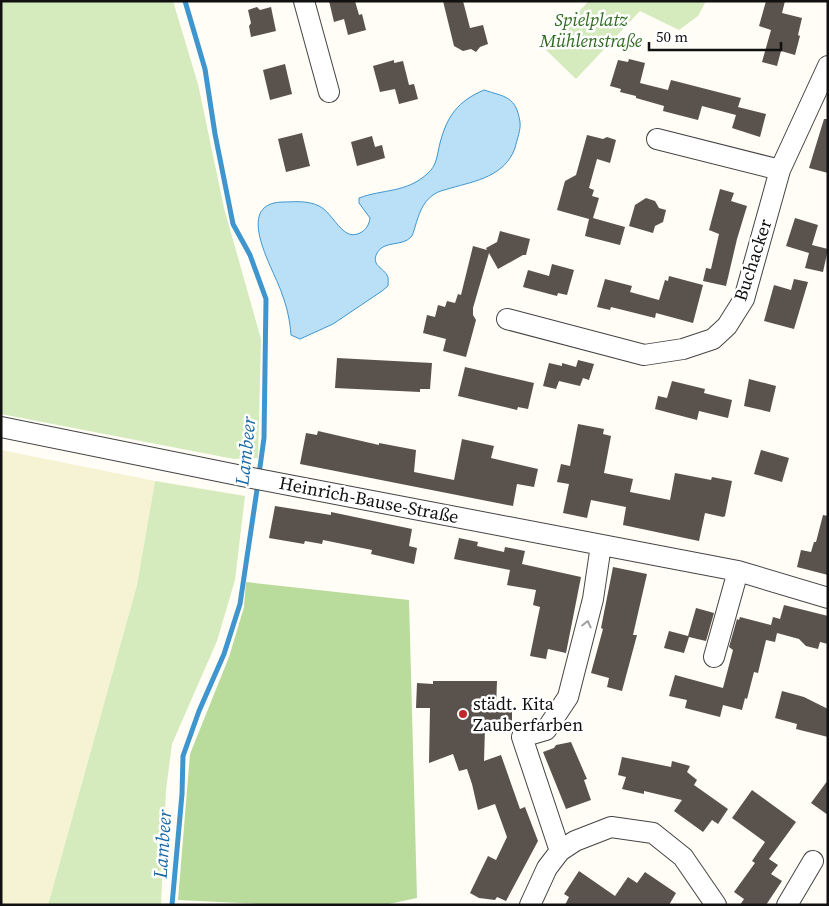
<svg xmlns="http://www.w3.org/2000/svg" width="829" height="906" font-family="'Source Serif 4',serif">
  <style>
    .farmland { fill: #f6f3d4 }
    .green { fill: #d5ebbd }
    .forest { fill: #b9dc9c }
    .water { fill: #b9e0f7; stroke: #3f96cf }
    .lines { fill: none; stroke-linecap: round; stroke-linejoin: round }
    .stream { stroke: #3f96cf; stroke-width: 5 }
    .building { fill: #5a524d }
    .minor-casing { stroke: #444; stroke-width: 22 }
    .minor { stroke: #fff; stroke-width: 20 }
    .oneway { stroke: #a0a0a0 }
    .poi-dot { fill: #c4262e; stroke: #fff; stroke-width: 2 }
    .labels { text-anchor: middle; stroke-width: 5; stroke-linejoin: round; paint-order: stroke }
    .park-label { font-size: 18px; font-style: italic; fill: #2f6b1f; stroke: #fff }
    .street-label { font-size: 18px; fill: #111; stroke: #fff }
    .poi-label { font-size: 18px; fill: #111; stroke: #fff; text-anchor: start }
    .water-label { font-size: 19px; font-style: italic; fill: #1768a6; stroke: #fff }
  </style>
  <rect width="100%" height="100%" fill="#fffdf5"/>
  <path class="farmland" d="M1,450L155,481L137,585L48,905H1Z"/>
  <path class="green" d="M1,1H173L198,84L224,208L261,339L258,458L234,459L1,414Z
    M589,1H706L698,16L679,30L640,11L576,79L544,48Z
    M155,481L245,496L235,580L217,641L172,744L166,790L161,905H48L137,585Z"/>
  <path class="forest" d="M246,582L409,600L417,898L384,905H280L178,900L190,754L229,657L244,607Z"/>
  <path class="water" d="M484,90C505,97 516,96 520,122C521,130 517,139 515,148C505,176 476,181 451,188C445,190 438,191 433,195C422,203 419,214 415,227C414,230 413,235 411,237C402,247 384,240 377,253C371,265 382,267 387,275C389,278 388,282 388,286L382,291L333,324L300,339L291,335C290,321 287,307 282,294C275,271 232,204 282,202C294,202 307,200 319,206C334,213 342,242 360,233C366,230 369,225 370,218L359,203V198C383,189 406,193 427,174C437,166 437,155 440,143C447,116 458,101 484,90Z"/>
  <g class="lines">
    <path class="stream" d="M185,1L205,69L215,134L233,224L250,255L266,299L264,438L259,474
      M172,905L182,794L183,756L199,711L224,654L240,604L258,483"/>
  </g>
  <path class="building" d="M329,1H355L359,15L362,14L366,30L348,35L344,19L334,22Z
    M443,1H463L470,28L483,25L488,44L480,47L476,52L471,49L463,51L454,46Z
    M766,1H785L782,13L802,18L798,35L800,36L795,55L781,51L777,66L762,62L771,30L759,26Z
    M257,7L260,10L271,7L276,31L251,37L249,26L251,23L248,10Z
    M629,59L645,63L640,83L668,90L671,80L741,98L738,107L766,114L760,137L732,128L736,115L702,106L698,120L663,111L664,106L636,98V96L620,92L621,89L610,86L618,60L628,62Z
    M394,60V63L403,61L409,85L414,84L418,99L399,104L395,89L380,92L373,66Z
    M285,64L292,94L270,100L263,70Z
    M824,119H828V173L809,168Z
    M302,133L310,166L286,172L278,139Z
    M587,135L603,139L607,137L616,140L610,163L597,159L589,188L594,190L592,196L599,198L593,218L625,227L620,245L585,236L589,219L557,210L565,181L576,175Z
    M372,136L375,147L382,145L385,158L357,166L351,142Z
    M720,189L734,193L731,201L747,206L737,239L726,286L703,281L706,268L711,269L719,234L709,230Z
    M646,198L655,201L659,208L666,210L663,222L655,226L653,233L629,226L635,205Z
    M795,218L818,225L812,245L828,249L823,272L805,268L809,253L786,246Z
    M500,231L530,239L526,255H523L498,269L489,253L473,308V315L476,320L466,357L443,351L446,339L423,333L427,315L435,317L438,305L445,307L447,301L455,303L458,294L461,295L473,246L487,250L486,248L497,242Z
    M552,264L574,270L567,295L558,293L557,296L523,287L528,270L549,276Z
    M669,276L703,285L693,323L656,313L655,318L611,307L610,310L597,307L605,279L632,286L630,292L659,300L665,280L668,281Z
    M794,279L808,282L794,329L764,321L774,285L791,290Z
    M337,358L432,363L430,389H420V392L335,388Z
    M578,360L594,364L589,380L583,378L580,386L559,381L556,389L543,386L549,363L562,366V363L576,367Z
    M465,367L534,383L528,409L518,407L517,410L458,396Z
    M749,379L776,386L770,412L744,406Z
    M672,381L705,389L704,393L732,400L728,418L699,411L697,420L655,409L658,396L667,398Z
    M578,424L604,429L603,434L611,436L604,473L633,479L630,492L670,500L675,473L711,480L712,477L732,481L725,516L723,517L705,513L699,541L623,525L626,507L591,500L587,518L563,513L569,484L557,482L561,464L570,466Z
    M318,431L379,445V443L416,450L414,472L454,480L462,439L494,446L491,458L538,469L534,487L517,484L513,506L300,464L306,433L317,435Z
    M761,450L789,458L782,482L754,474Z
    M275,506L331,515V512L412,529L409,546L417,548L414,564L371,554L372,550L323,540L322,544L305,541L304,544L269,538Z
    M823,515L828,516V575L797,567L801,550L811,552L814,542H816Z
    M459,538L478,542L477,546L504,552L505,547L525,551L522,564L581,577L566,653L548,649L546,659L530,656L540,607L533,605L536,590L507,585L510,570L454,559Z
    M613,567L647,574L633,635H637L622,691L607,687L609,678L591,673L603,629L601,628Z
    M784,605L828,616V644L820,642L818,649L806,646L799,639L777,633L775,642L766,640L758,673L754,672L747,699L745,698L742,710L723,705L720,717L685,708L687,700L669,696L675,675L723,688L733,650L729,647L737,619L739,620L740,617L771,625L773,617L780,619Z
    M696,608L714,613L706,641L689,637L684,653L664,648L669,631L688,636Z
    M433,681H497L496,708H512V729L485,728L484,761L501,755L520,809L525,807L538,841L506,901L497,897L495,900L479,898L470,893L488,856L496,860L507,837L495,804L478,810L472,784L467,769L459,771L453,754L429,763L430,708H416L417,683L433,684Z
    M782,691L804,697L828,709V737L796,729L797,724L775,718Z
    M571,742L587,779L584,780L591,800L566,809L543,752L554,748L556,745Z
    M622,757L671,767L672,761L690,766L687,772L697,780L694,785L728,809L718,824L712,820L703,832L674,811L682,800L644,791V794L622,789L626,777L618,775Z
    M828,780V815L811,803Z
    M752,790L796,822L769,859L778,865L771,874L782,881L766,905H740L744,899L734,892L755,863L752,861L765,842L732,818Z
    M579,871L615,896L628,877L637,883L645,872L676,893L669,905H565L569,897L564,894Z"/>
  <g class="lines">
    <g class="minor-casing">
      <path id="minor" d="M304,1L329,92
        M657,139L780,170
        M507,319L644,355L683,349L713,339L727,326L744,299L780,170L828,66
        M1,427L252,478L738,571L828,598
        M714,657L738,571
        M560,851L522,737L546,730L568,697L593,599L601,545
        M530,905L547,868L560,851L575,841L611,827L653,833L683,857L716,905
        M787,905L813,861"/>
    </g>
    <use href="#minor" class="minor"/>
  </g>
  <defs><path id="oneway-chevron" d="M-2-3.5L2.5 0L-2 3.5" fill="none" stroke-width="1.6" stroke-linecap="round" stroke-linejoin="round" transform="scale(1.25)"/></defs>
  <use class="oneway" href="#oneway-chevron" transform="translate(587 624) rotate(-77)"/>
  <circle class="poi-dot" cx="463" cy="714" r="5"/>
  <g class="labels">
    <g class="park-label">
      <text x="591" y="26">Spielplatz<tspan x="591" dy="21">Mühlenstraße</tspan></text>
    </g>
    <g class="street-label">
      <text transform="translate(753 260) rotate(-72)" y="6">Buchacker</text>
      <text transform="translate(369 500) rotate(11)" y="6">Heinrich-Bause-Straße</text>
    </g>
    <g class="poi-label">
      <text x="473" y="710">städt. Kita<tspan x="473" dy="21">Zauberfarben</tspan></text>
    </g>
    <g class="water-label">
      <text transform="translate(245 451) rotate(-84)" y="7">Lambeer</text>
      <text transform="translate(162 844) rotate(-86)" y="7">Lambeer</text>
    </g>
  </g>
  <rect width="829" height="906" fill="none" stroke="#111111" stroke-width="5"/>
  <path d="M649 42v8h132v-8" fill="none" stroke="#111111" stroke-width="2.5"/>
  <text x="656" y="42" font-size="15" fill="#111111" stroke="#ffffff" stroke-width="4" paint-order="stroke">50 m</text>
</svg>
